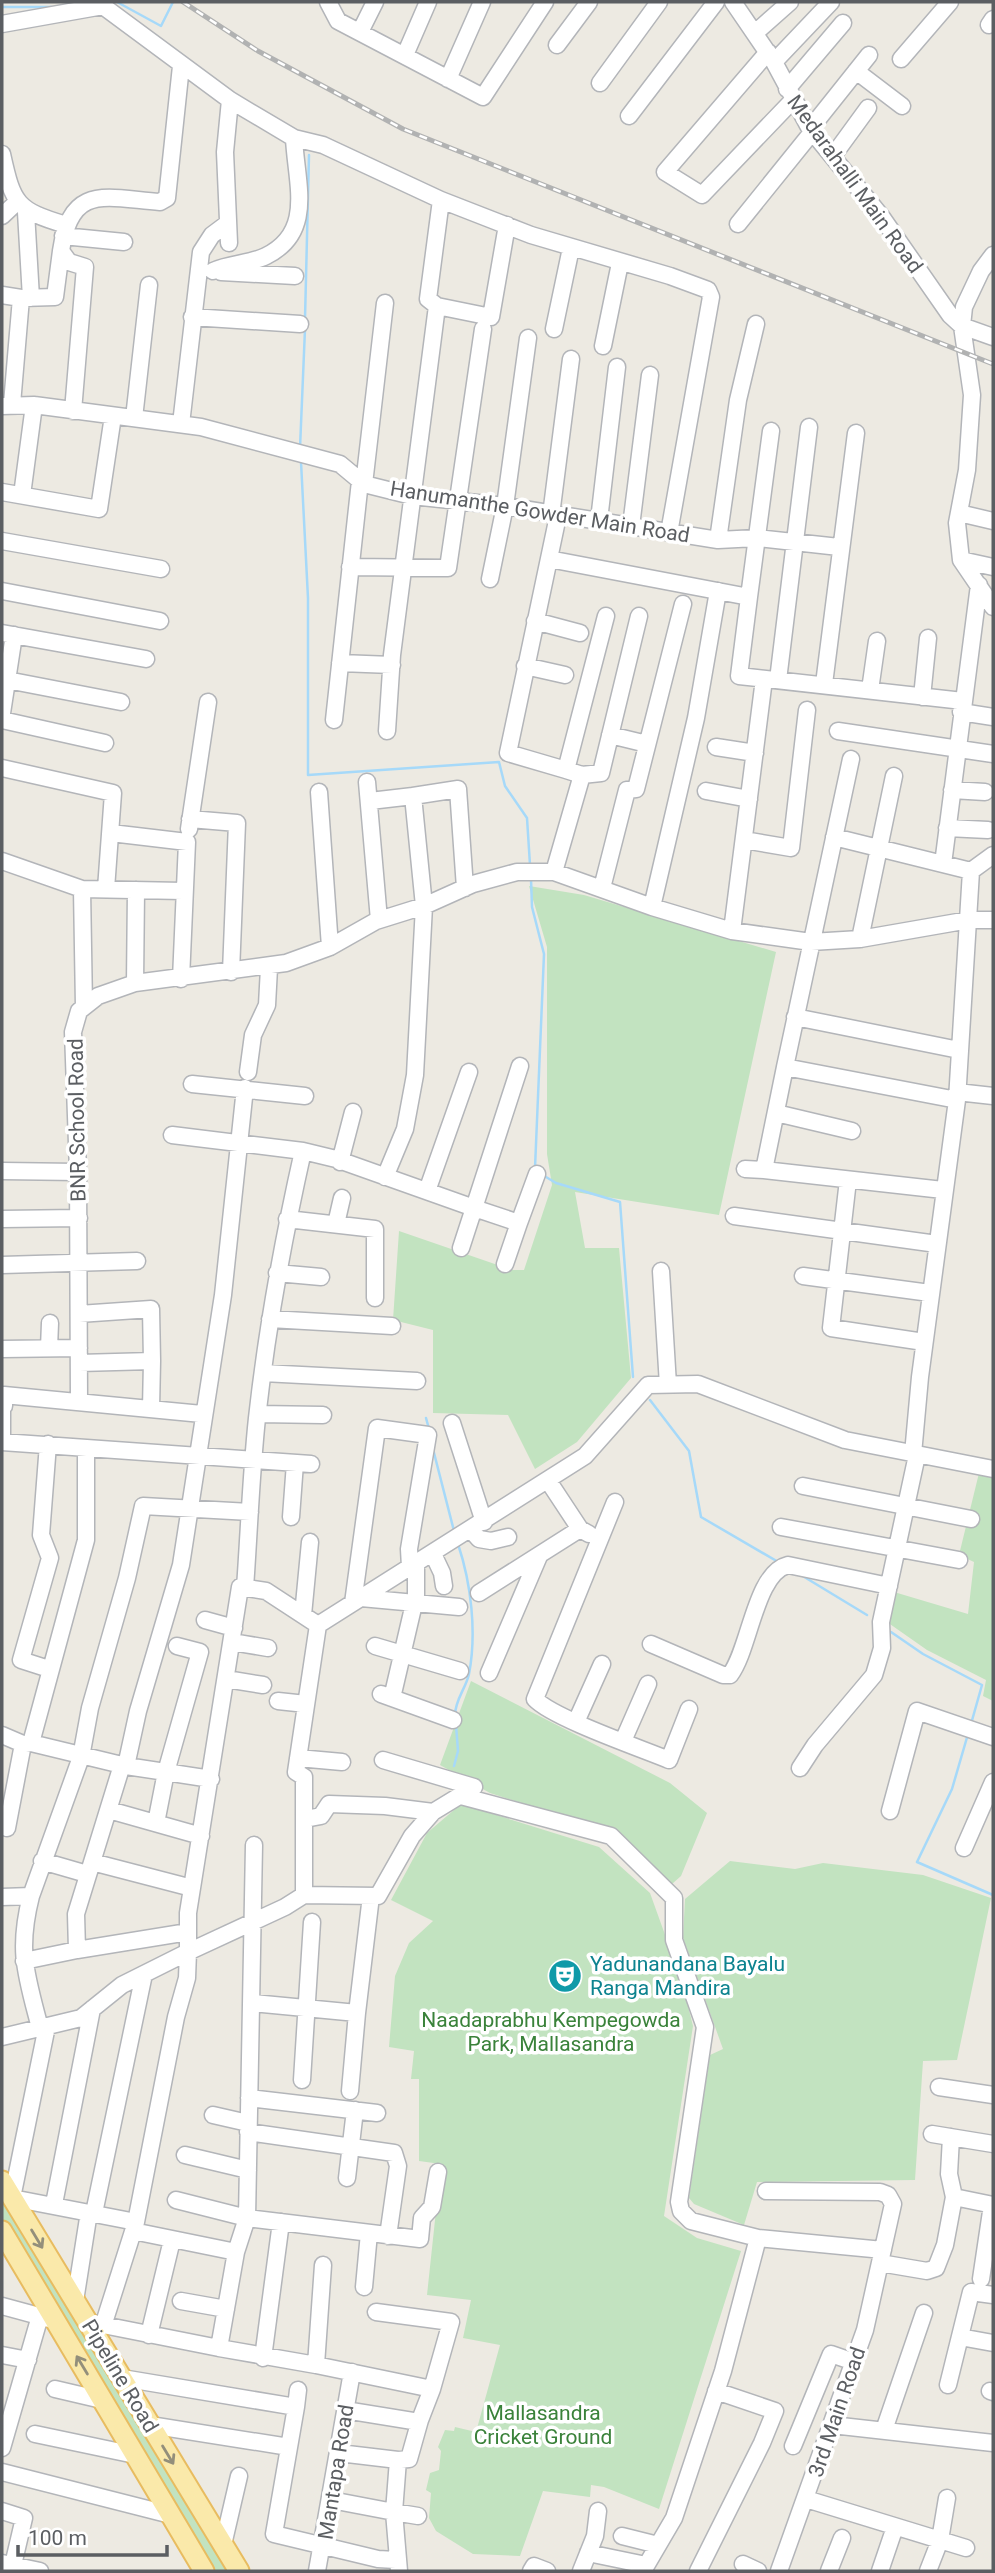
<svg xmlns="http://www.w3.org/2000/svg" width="995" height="2573" font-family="Roboto,sans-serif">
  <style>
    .green { fill: #c2e3c0 }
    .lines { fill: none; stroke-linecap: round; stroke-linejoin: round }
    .stream { stroke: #a6d9f9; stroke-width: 2.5 }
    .minor-casing { stroke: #b3b5b9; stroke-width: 19 }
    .major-casing { stroke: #e8bc60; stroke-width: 23 }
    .minor { stroke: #fff; stroke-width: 16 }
    .major { stroke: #fae9aa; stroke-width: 19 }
    .rail-casing { stroke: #b1b2b2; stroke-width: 5 }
    .rail { stroke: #fff; stroke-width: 2.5; stroke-dasharray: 8; stroke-linecap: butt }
    .oneway { stroke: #938f7b }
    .labels { text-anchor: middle; stroke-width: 7; stroke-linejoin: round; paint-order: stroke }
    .street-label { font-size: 21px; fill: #5b5e62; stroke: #fff }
    .culture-label { font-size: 21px; fill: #0d838f; stroke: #fff; text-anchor: start }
    .park-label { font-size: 21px; fill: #3a823a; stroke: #fff }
  </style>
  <rect width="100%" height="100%" fill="#edeae2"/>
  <path class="green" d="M529,886L584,895L776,952L719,1215L575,1192L585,1248H619L631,1378L577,1442L535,1469L508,1415L433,1413V1330L393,1320L399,1231L512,1270H524L552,1185L547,1154V947Z
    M979,1473L993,1476V1701L983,1696L986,1680L927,1650L887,1622L894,1592L968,1614L974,1562L959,1555Z
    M471,1681L670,1783L707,1813L681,1876L672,1884L612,1832L490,1793L440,1765Z
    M461,1804L599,1847L650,1893L682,1982L693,2026L664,2216L697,2238L741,2251L659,2509L604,2487L591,2485L590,2497L543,2491L520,2556L473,2554L436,2531L429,2518L431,2493L426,2490L430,2473L439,2470L441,2451L438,2447L445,2430L454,2431L455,2427L476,2432L500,2345L463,2338L471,2300L427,2295L441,2164L419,2161V2079H411L414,2051L389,2047L395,1976L409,1943L433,1921L391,1900L427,1833Z
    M730,1861L795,1869L823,1863L923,1875L991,1898L957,2060L923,2061L915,2180L757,2182L744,2225L694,2204L689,2198L710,2055L723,2049L683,1938L685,1899Z
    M2,2192L236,2571H209L2,2226Z"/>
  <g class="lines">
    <path class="stream" d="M117,2L161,26L173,2
      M2,7H51
      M305,319L309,155
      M300,448L305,329
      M301,462L308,598V775L499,762L505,786L527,818L530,865
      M531,879L532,907L544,954L535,1168
      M541,1174L556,1183L620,1202L633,1377
      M650,1400L689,1451L701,1517L780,1563
      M426,1418L429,1429
      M433,1449L454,1531
      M801,1575L867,1615
      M891,1632L923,1654L982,1685L971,1724
      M455,1715C455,1700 466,1688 469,1674C477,1632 471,1583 458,1544
      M968,1734L952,1789L917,1862L993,1895
      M454,1766L458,1751L456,1725"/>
    <g class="minor-casing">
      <path id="minor" d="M328,2L338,21L483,97L545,2
        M733,2L774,62L810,129L881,216L950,315L962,326L993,337
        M2,24L103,6L230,100L294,138L323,145L441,200L531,235L670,276L708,290L711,297L669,533
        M989,25L993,19
        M360,32L375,2
        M755,33L790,2
        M557,45L589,2
        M768,52L665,172L702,195L794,99
        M405,55L428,2
        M901,59L950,2
        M774,62L831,2
        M856,71L902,106
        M448,79L482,2
        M600,83L659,2
        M787,89L843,23
        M629,116L716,2
        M810,129L869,55
        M2,154C13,204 16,210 66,225
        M833,156L868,108
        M441,200L428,299L437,306L491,317L507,225
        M26,212L31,298
        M2,216L18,201
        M738,224L813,131
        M63,236L124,242
        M229,243L225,152L230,100
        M993,255L981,271L964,307L962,326L972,395L967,470L957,523L961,560L993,607
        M213,271C230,263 250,264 266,256C315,232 296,183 294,138
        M221,272L295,276
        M2,295L21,298
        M192,317L300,324
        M554,329L571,248
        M603,346L620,263
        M12,404L21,298L55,297L61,251
        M2,406L34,405L201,427L340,464L364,484L412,496L505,506L718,540L757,538L839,547
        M73,411L85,267L69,262L61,251C71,183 105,198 160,202L167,198L181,66
        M134,418L149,285
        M181,424L201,252L212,235L228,223
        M364,484L385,303
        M2,492L99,509L113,416
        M22,495L34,405
        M959,513L993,521
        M551,515L571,359
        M558,516L508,753L566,770
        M599,520L617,367
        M631,526L650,375
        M718,540L738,400L756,324
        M2,541L161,569
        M549,559L749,597L771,431
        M961,560L993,567
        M350,567L448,568L483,329
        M490,579L505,506L528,338
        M2,591L160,621
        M749,597L739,676L963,701
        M535,621L580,633
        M2,633L146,659
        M340,663L392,665
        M525,666L565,675
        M7,680L121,702
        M778,680L809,427
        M824,684L856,433
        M870,690L877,641
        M922,697L928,638
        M961,712L993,717
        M2,713L14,635
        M2,720L105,743
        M334,720L360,481
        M387,731L392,655L437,306
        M838,731L993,754
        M610,735L647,744
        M716,747L755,753
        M851,759L785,1067L957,1100
        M2,768L113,793L106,889
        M582,775L601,773L639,616
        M367,782L379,920
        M952,790L985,792
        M706,791L749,799
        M319,792L330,947
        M413,796L458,789L465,888
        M370,801L413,796L424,906L415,1075L405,1129L385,1177
        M190,819L237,823L231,972
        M947,828L988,830
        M189,829L208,702
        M111,833L187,842L181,979
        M834,837L971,871
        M744,840L791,848L807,710
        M2,861L82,889L84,1007
        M943,864L979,585
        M971,871L993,855
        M554,872L582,775L566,770L606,616
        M602,888L627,790L636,789L683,604
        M82,889L183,891
        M652,907L696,718L718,591
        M732,931L764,679
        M860,939L894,776
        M135,983L136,890
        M795,1017L959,1050
        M785,1067L764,1170L943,1190
        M248,1072L253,1035L267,1005L269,968
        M192,1084L305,1096
        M957,1092L993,1096
        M776,1113L852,1131
        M172,1135L303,1151L336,1159L474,1208L520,1066
        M340,1162L353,1112
        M745,1169L764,1170
        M2,1171L78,1172
        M848,1180L831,1328L924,1342
        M427,1191L469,1072
        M734,1216L937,1244
        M2,1219L79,1218
        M287,1219L375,1229V1298
        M519,1223L537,1174
        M336,1224L342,1198
        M461,1248L474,1208L519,1223L505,1264
        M2,1265L137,1261
        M661,1271L668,1385
        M277,1273L321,1277
        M803,1276L930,1293
        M79,1314L151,1309L152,1361L79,1363
        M270,1319L392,1326
        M49,1348L50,1323
        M2,1349L79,1348
        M263,1373L417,1381
        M79,1401L78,1172L73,1032L79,1011L98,996L135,983L286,963L330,947L376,921L424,906L473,884L517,872H554L652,907L732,931L811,942L860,939L969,920H993
        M2,1406V1440
        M4,1406V1395L202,1414
        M151,1409L152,1361
        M258,1414L323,1415
        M452,1423L484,1522
        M2,1442L311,1464
        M48,1444L41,1535L50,1558L21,1660L49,1669
        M913,1454L920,1377L957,1100L971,871
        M549,1482L580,1529L589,1534
        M803,1486L971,1519
        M615,1502L535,1699C553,1718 640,1748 669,1760L689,1709
        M291,1517L295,1463
        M781,1527L959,1560
        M471,1530L479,1539L491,1541L508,1537
        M433,1554L442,1573L444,1586
        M245,1588C249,1532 251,1475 257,1418C267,1328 283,1240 303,1151
        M479,1593L580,1529
        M361,1598L459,1607
        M353,1603L377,1428L428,1435L409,1549L410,1567
        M303,1615L310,1542
        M205,1620L234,1628
        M232,1642L268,1648
        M651,1644L723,1675H730C750,1649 755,1573 788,1565L889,1586
        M375,1646L460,1671
        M489,1673L539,1556
        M226,1679L263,1685
        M381,1694L453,1720
        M392,1698L416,1595V1564
        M278,1701L306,1704
        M576,1722L602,1664
        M2,1735L23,1744L31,1743L126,1766L211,1779
        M623,1741L648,1684
        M31,1743L86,1540V1448
        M298,1758L342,1762
        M383,1760L474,1787
        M122,1765L76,1914L77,1950L188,1932
        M126,1766L138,1711L181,1565L223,1295L245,1088
        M800,1768L815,1745L874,1675L882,1648L881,1622L917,1455
        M461,1796L611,1836L674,1898V1940L705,2027L679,2202L681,2211L691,2221L758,2238L883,2250
        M109,1810L201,1836
        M890,1811L917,1711L993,1737
        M305,1819L321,1816L329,1804L385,1806L433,1812L474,1787
        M156,1823L166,1772L200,1652L177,1646
        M2,1826L7,1828L23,1744
        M254,1845L247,2218L420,2239L422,2218L432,2207L438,2172
        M964,1848L993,1782
        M42,1861L87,1874
        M92,1862L192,1888
        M304,1895L378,1896L412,1836L433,1812
        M31,1896L81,1757L90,1708L127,1578L143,1506L250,1512
        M2,1897L31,1896C17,1951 26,1974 40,2028
        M24,1961L77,1950
        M253,2003L357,2013L371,1896
        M47,2026L12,2198L136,2222L176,2017L187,1978L188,1952L285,1907L304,1895V1777L296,1772L318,1625
        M2,2037L81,2018L122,1985L188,1952V1913L240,1587L266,1591L318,1625L585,1456L648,1385L698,1384L845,1440L993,1469
        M302,2080L312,1922
        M939,2087L993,2095
        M350,2091L357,2013
        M249,2098L377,2113
        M213,2115L248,2123
        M248,2132L394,2153L398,2166L388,2236
        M932,2134L993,2144
        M185,2155L248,2170
        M347,2178L355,2110
        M766,2191L880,2192L888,2195L893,2204L865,2330L779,2571
        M954,2197L993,2205
        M176,2200L247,2218L236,2252L219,2348L316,2365L323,2265
        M54,2204L92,2009
        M94,2213L144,1974
        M133,2231L236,2252
        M880,2263L927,2271L936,2268L945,2245L954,2197L949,2174L951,2137
        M981,2279L992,2205
        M364,2287L369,2233
        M75,2301L89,2212
        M181,2301L226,2309
        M2,2306L50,2319
        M376,2312L451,2322L432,2389
        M88,2322L219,2348
        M103,2326L136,2222
        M149,2335L172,2240
        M960,2337L993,2343
        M2,2355L28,2360
        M263,2358L281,2222
        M316,2365L432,2389L420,2420L409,2459L398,2460
        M122,2378L296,2407L274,2534L378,2559L396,2560
        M948,2385L971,2292L993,2295
        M55,2389L102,2400
        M990,2391L993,2392
        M296,2407L298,2390
        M345,2410L419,2422
        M150,2425L289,2447
        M832,2425L993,2443
        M884,2430L924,2313
        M35,2434L135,2455
        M793,2446L831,2354L854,2362
        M2,2448L40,2316
        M339,2453L398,2460L394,2512L418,2516
        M2,2472L171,2515
        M806,2499L966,2548
        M331,2500L394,2512L399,2571
        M2,2511L24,2518L13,2565
        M622,2536L658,2545
        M223,2545L239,2476
        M588,2553L646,2565
        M2,2563L40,2571
        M743,2564L758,2571
        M317,2571L352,2372
        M531,2571L534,2566L547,2571
        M581,2571L595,2536L598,2511
        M643,2571L674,2518L723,2371L758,2238
        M698,2571L762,2443L775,2411L716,2391
        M829,2571L842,2538
        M880,2571L895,2527
        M928,2571L940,2540L947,2498"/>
    </g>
    <g class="major-casing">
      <path id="major" d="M2,2181L239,2571
        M2,2231L204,2571"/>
    </g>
    <use href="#minor" class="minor"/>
    <use href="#major" class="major"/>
    <g class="rail-casing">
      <path id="rail" d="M183,2L258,51L403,129L993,364"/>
    </g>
    <use href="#rail" class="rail"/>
  </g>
  <defs><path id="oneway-shaft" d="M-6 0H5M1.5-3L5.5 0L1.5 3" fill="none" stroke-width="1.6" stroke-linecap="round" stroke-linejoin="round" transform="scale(1.75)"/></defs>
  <g class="oneway">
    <use href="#oneway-shaft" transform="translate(37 2239) rotate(59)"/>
    <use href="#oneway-shaft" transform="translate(82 2365) rotate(-121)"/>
    <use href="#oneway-shaft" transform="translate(168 2455) rotate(59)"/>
  </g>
  <defs>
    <g id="theatre-disc" transform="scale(1.75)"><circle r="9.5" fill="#0f9aa8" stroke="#fff"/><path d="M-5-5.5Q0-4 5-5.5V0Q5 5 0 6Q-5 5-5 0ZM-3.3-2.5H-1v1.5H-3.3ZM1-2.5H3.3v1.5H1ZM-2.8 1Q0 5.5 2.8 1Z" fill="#fff"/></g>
  </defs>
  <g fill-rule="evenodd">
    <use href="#theatre-disc" x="565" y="1976"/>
  </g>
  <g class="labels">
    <g class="street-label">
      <text transform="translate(855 184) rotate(54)" y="7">Medarahalli Main Road</text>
      <text transform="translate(540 512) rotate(9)" y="7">Hanumanthe Gowder Main Road</text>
      <text transform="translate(77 1120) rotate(-91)" y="7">BNR School Road</text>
      <text transform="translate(120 2376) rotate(59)" y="7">Pipeline Road</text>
      <text transform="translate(837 2412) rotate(-71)" y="7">3rd Main Road</text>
      <text transform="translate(336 2472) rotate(-81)" y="7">Mantapa Road</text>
    </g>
    <g class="culture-label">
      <text x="590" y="1971">Yadunandana Bayalu<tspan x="590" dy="24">Ranga Mandira</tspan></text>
    </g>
    <g class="park-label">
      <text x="551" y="2027">Naadaprabhu Kempegowda<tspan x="551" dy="24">Park, Mallasandra</tspan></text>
      <text x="543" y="2420">Mallasandra<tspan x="543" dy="24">Cricket Ground</tspan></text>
    </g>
  </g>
  <rect width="995" height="2573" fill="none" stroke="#5b5e62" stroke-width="7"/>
  <path d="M18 2545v10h149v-10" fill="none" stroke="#5b5e62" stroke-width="3.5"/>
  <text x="28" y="2545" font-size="21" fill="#5b5e62" stroke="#ffffff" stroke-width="5" paint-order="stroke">100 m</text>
</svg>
